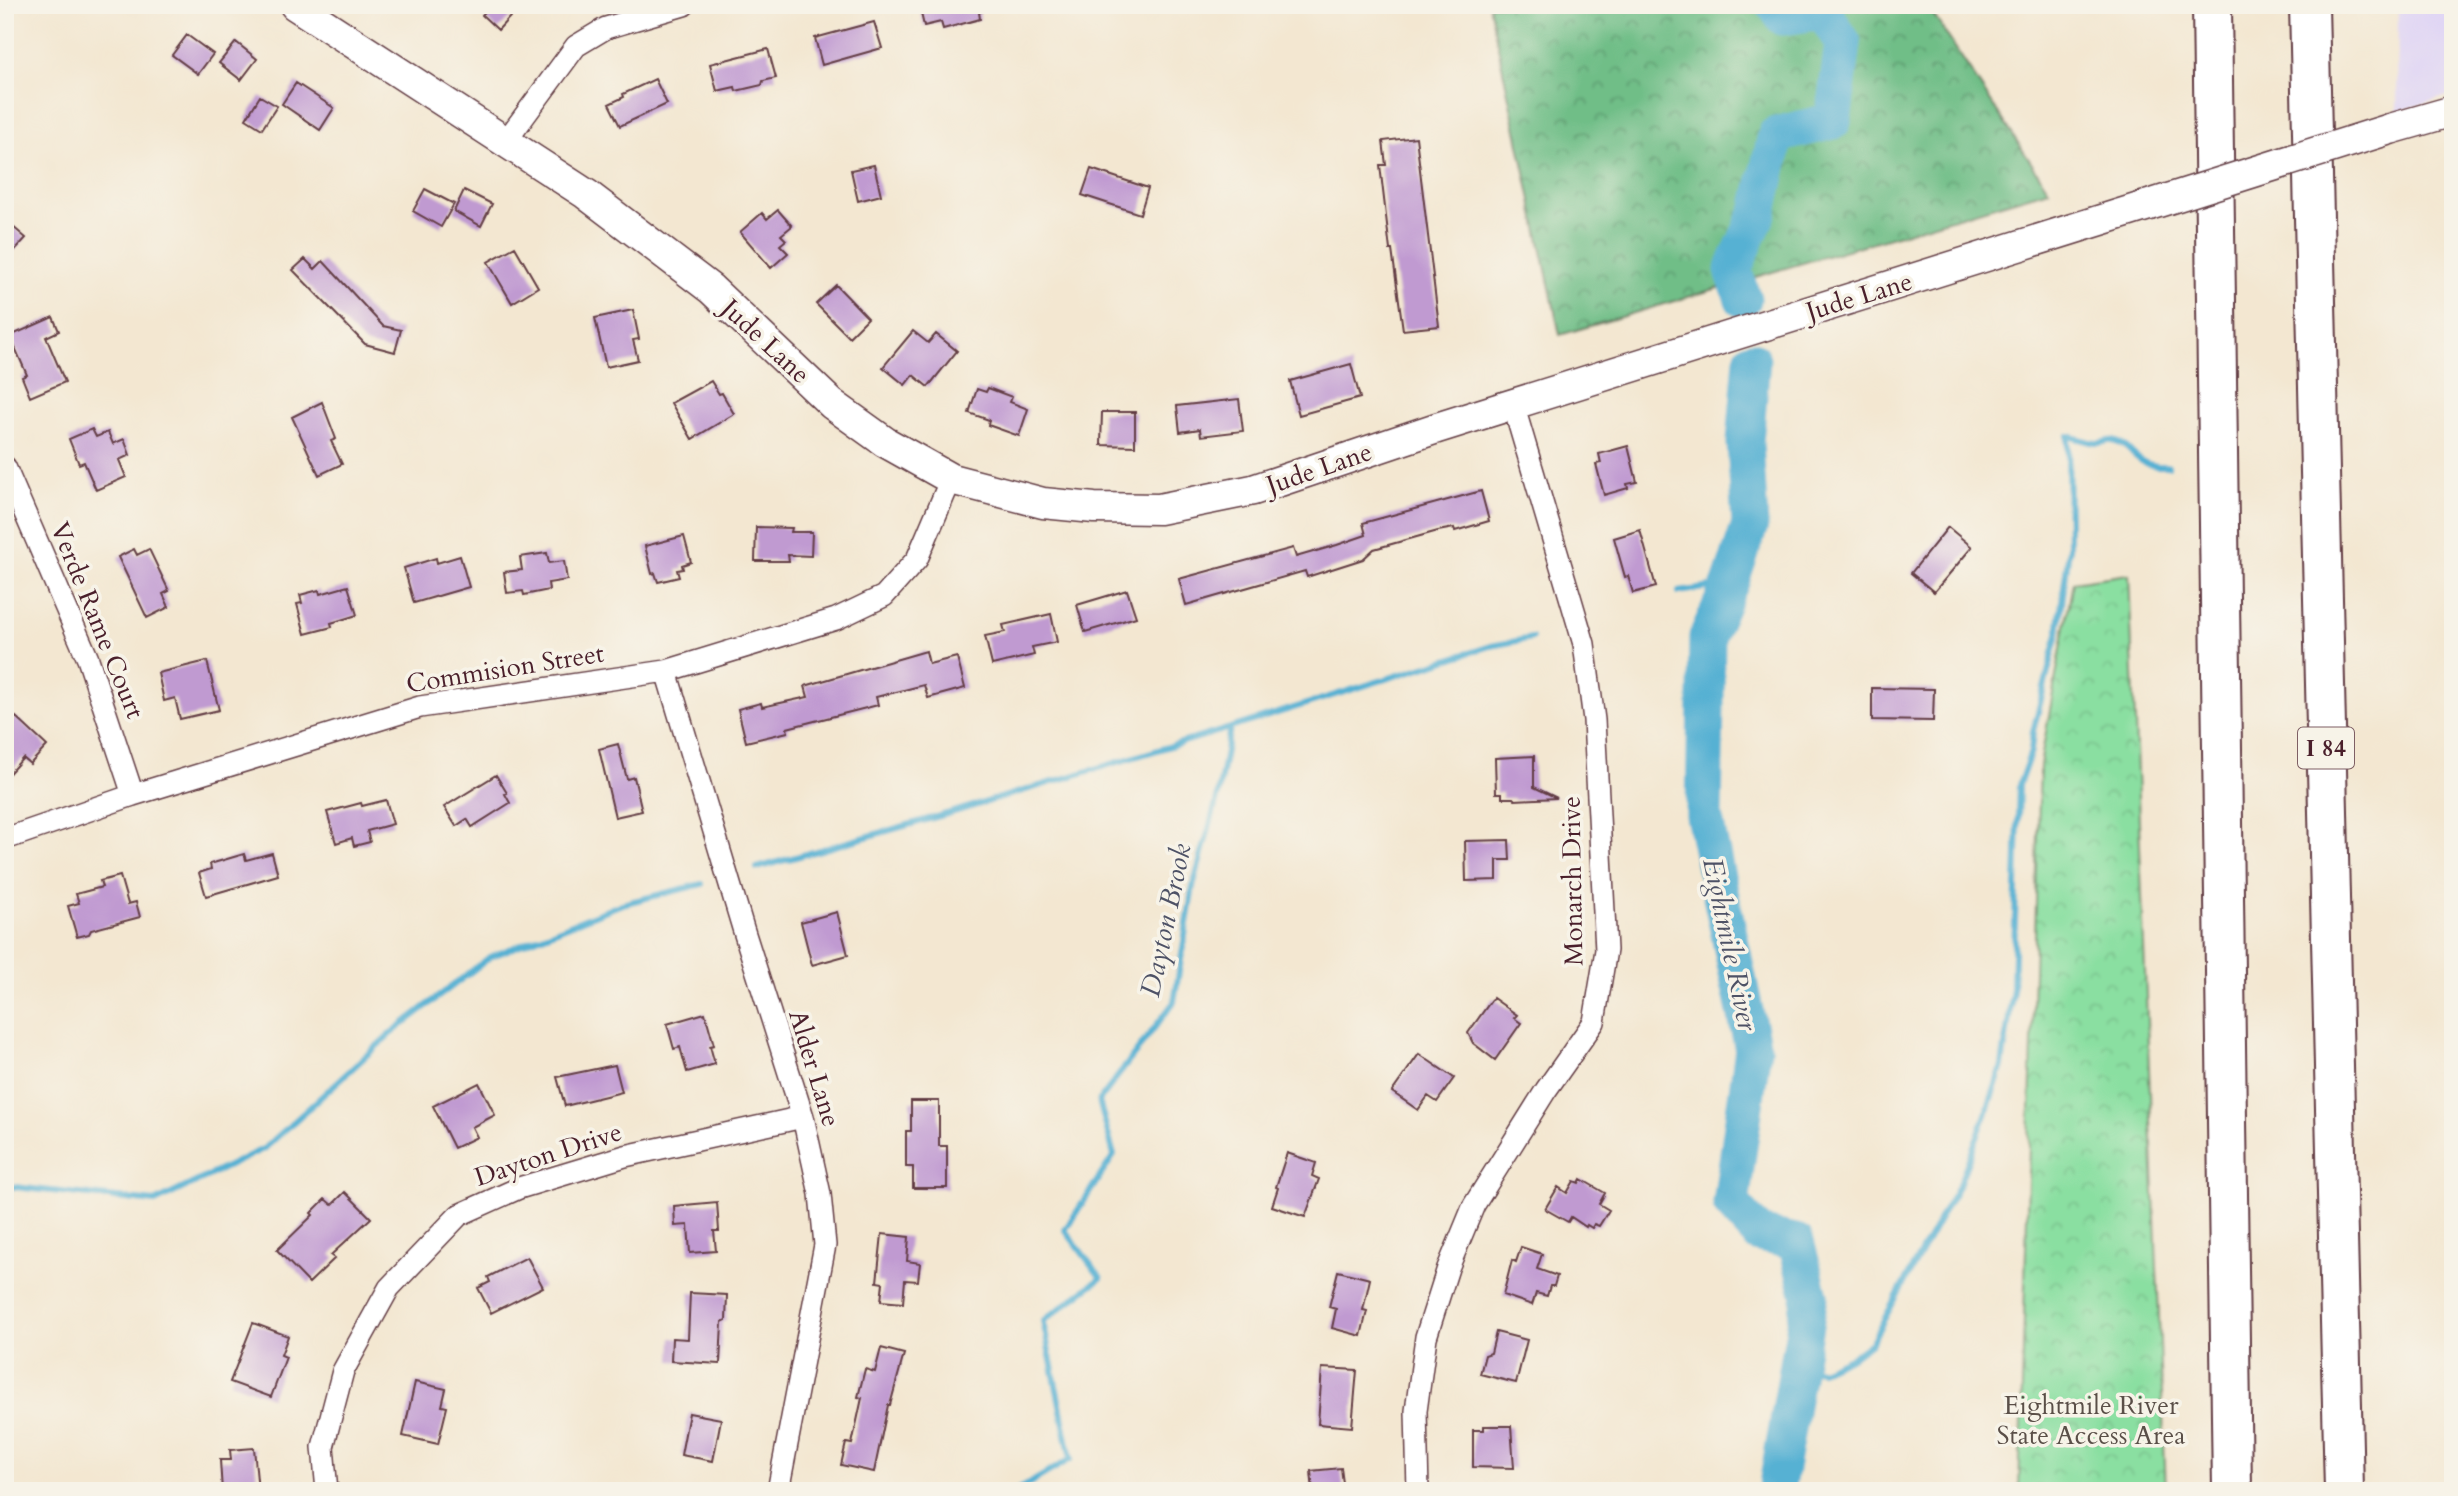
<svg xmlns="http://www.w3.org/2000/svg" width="2458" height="1496" font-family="Cardo,serif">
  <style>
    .built { fill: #dfd4f5 }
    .forest { fill: url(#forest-crowns); stroke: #5c6e59; stroke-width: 2 }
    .park { fill: url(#park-crowns); stroke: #6a7f66; stroke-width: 2 }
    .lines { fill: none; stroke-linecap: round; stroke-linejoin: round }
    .stream { stroke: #56b1d3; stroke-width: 6 }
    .river { stroke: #56b1d3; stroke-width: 37 }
    .building { fill: #c09ad1 }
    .street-casing { stroke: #633d44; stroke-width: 24 }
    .secondary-casing { stroke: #633d44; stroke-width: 33 }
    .highway-casing { stroke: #633d44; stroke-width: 42 }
    .street { stroke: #fff; stroke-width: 21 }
    .secondary { stroke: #fff; stroke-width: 30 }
    .highway { stroke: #fff; stroke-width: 38 }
    .secondary-bridge-casing { stroke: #633d44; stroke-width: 33; stroke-linecap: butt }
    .secondary-bridge { stroke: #fff; stroke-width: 30 }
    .labels { text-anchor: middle; stroke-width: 7; stroke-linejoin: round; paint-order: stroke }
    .shield { fill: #f7f3e8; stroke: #7e5f64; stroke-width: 2 }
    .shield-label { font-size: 24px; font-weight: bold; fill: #4a1f2b }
    .street-label { font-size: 26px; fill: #4a1f2b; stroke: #f7f3e8 }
    .park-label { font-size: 26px; fill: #5a4f48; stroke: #f7f3e8 }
    .water-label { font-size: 28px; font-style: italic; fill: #4e5266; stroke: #f7f3e8 }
  </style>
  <defs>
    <pattern id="forest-crowns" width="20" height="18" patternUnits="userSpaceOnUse" patternTransform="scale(1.75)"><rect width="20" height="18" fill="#6fbe87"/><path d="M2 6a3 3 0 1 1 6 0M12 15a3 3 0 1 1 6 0" fill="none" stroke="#5d9a6f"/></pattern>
    <pattern id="park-crowns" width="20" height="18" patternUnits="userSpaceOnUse" patternTransform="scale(1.75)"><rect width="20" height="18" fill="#8adfa1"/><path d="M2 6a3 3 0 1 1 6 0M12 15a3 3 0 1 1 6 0" fill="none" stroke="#79bf8b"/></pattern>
  </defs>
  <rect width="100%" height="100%" fill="#f7f3e8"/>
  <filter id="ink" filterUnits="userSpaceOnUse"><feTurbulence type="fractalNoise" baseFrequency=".0143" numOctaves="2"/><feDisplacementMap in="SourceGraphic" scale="14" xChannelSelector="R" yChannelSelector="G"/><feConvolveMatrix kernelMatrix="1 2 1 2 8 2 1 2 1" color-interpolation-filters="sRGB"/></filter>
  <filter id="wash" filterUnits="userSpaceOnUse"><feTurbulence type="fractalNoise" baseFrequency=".00686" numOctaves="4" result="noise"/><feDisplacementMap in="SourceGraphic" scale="28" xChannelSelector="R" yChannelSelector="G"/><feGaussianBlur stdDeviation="1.57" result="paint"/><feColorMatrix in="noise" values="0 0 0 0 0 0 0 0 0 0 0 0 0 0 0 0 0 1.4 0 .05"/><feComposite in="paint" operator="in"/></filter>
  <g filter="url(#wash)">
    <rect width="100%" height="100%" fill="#f3e7d1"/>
    <path class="built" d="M2398,5H2453V94L2397,112Z"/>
    <path class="forest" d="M1489,5H1927L2049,190L1560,335Z"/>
    <path class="park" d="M2129,574L2166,1491H2019L2040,765L2073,582Z"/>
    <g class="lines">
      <path class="stream" d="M1679,592L1730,584
        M757,868L957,811L1230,728
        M5,1186L155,1202L265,1148L390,1034L490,957L622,904L702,884
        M1798,1367L1821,1371L1852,1357L1871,1343L1960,1182L1986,1114L2002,1066L2013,989L2019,785L2031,751L2033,731L2058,633L2069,549L2068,436C2077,438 2087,442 2096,443C2101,444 2107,440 2113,441C2136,446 2131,468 2168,466
        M1016,1491L1071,1459L1043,1321L1101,1278L1065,1230L1114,1155L1099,1101L1174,1002L1193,887L1218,795L1230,728L1491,646L1532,638"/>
      <path class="river" d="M1743,299L1733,270L1759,211L1776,135L1833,121L1843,43L1823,11L1783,17L1775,5
        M1752,360L1745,442L1750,525L1730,584L1707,637L1704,815L1753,1049L1731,1203L1759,1234L1796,1242L1810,1296L1776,1491"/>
    </g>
    <g id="blocks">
      <path class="building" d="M491,5H521L498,30L482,15Z
        M919,5H983L984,11L979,12L980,19L943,29L941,22L924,26Z
        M874,22L882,48L822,65L815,38Z
        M187,35L213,54L198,74L172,55Z
        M236,42L257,59L241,80L219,63Z
        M768,49L776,78L763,81L762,85L736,91L735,87L717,91L710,64Z
        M655,79L667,104L620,126L609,104L624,97L623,94Z
        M296,83L334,108L320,130L282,104Z
        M260,96L277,106L262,129L246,119Z
        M1416,137L1439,326L1403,330L1392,250H1390L1380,165H1386L1383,141Z
        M874,165L881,195L858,201L851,170Z
        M1091,169L1148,188L1140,214L1082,195Z
        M425,189L454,204L441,227L413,211Z
        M464,190L492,204L481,226L454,211Z
        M778,210L792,226L781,235L786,240L780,245L788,253L771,268L740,232L762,213L767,219Z
        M5,220L26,238L5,261Z
        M515,247L538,287L512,303L488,262Z
        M305,259L315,269L323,261L383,326L401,330L395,352L365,344L293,270Z
        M836,285L868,318L849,337L816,304Z
        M633,310L639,339L633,340L638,360L606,367L595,318Z
        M53,317L59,331L46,337L65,382L30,397L22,377L27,375L10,336Z
        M913,331L928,343L936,334L957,351L928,387L913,375L905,385L883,367Z
        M1351,364L1360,398L1299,415L1290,381Z
        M711,381L719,394L722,393L734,414L692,439L671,403Z
        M988,388L1012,397L1010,402L1028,409L1019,436L988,425L989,420L969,413L977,389L986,392Z
        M1239,399L1243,431L1201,436L1200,429L1180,432L1177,406Z
        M322,402L336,439L331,441L342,464L319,475L292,417Z
        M1102,412H1135V446L1101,445Z
        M92,429L96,437L108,432L113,444L124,439L130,455L119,460L126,477L96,490L84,462L79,464L69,439Z
        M1628,446L1637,482L1627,484L1628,488L1604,495L1596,464L1601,463L1599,454Z
        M1481,491L1489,521L1455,531L1454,528L1438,531L1374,549L1363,559L1307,577L1305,571L1186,605L1179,579L1293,548L1296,557L1337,545L1366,535L1363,523Z
        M756,527L792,528L791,532H812L811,556L788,555L789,561H755Z
        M1948,527L1972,547L1934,592L1911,573Z
        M1640,530L1656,587L1633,593L1628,576L1625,577L1614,538Z
        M684,536L691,562L682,565L683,569L677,570L679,577L658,582L655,573L652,574L645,546Z
        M134,549L137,555L149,549L169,591L163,594L169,607L147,618L118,557Z
        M547,553L549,563L564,561L567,580L548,583L549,590L524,595L523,591L507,593L504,572L522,570L520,557Z
        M460,556L469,587L414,603L404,568L436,558L437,563Z
        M348,586L357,615L331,623L332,627L305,634L297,604L302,603L300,595L319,590L320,594Z
        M1127,590L1136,617L1085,632L1077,605Z
        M1051,614L1057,642L1032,647L1034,655L992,665L985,636L1005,632L1003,625Z
        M926,651L929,664L957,657L965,688L928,698L924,685L876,697L878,705L787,728L788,732L746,742L738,709L761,703L762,707L808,697L805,686Z
        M207,661L219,710L180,719L175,698L164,701L158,673Z
        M1872,688L1934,689L1933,721L1872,720Z
        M16,717L47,746L30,764L23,758L5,778V728Z
        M618,744L627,779L634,777L642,811L615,817L599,749Z
        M1534,756V787L1557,798L1515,800L1513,798H1502V793H1496L1495,758Z
        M496,775L507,793L505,794L510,803L472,827L467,819L456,826L444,807Z
        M386,800L393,824L367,831L370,842L354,846L352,838L336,843L327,812L361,803L362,806Z
        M1509,840L1510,860H1497V880L1466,881L1465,841Z
        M272,853L278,875L206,896L199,873L211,869L210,864L244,854L246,860Z
        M120,876L128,904L136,902L140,917L91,930L89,934L77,937L68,906L79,903L76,894L102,887L100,881Z
        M837,912L848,955L812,965L801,922Z
        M1493,998L1517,1015L1514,1018L1521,1023L1495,1060L1473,1043L1468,1033Z
        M705,1013L714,1045L710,1046L715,1064L687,1072L680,1047L674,1049L667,1024Z
        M1419,1054L1454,1078L1437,1102L1428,1096L1418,1110L1392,1092Z
        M615,1065L622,1092L565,1106L557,1077Z
        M479,1083L495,1115L472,1127L477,1137L454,1148L433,1106Z
        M911,1101H939V1146H947V1188H913V1167H906V1131H911Z
        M1287,1153L1316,1163L1312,1176L1319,1179L1305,1217L1272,1206L1278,1188L1276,1187Z
        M1581,1179L1605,1193L1599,1204L1609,1210L1599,1226L1594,1224L1592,1228L1587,1225L1586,1227L1571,1217L1568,1222L1545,1209L1558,1187L1567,1193L1574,1181L1579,1183Z
        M345,1192L371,1218L331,1255L335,1258L309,1283L277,1250L313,1215L311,1213L325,1199L332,1205Z
        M717,1202L719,1231H714L716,1251L690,1253L688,1225L675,1226L674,1206Z
        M882,1234L909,1237L907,1261L920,1263L918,1281L905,1280L903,1303L881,1301L883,1283L877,1282Z
        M1521,1247L1542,1254L1537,1269L1557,1276L1554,1286H1550L1547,1296L1536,1293L1532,1305L1503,1295L1512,1260L1516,1262Z
        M527,1257L543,1287L491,1313L478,1288L490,1282L488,1277Z
        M1338,1271L1370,1279L1363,1310L1367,1311L1361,1336L1332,1328L1336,1309L1329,1307Z
        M690,1293L727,1295L726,1320L722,1322L720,1364L671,1361L672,1338L688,1339Z
        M253,1323L288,1336L281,1355L286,1357L271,1397L230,1382Z
        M1496,1332L1527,1340L1516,1383L1480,1374L1485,1355L1491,1353Z
        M881,1348L904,1354L890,1405H888L874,1472L841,1465L846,1443L852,1444L862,1398L858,1397L865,1369L875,1372Z
        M1322,1368L1357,1370L1352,1427L1318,1424Z
        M415,1382L446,1389L442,1406L447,1407L438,1444L403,1436Z
        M689,1413L721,1419L713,1461L681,1455Z
        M1484,1426H1511L1514,1468L1473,1467V1430H1484Z
        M254,1448L258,1491H222L220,1460H231L230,1450Z
        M1341,1468L1344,1491H1313L1311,1471Z"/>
    </g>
  </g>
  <g filter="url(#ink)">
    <use href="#blocks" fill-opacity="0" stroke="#633d44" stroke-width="2"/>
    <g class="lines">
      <g class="street-casing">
        <path id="street" d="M506,141L576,46L606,28L684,5
          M5,467L88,659L133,795
          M666,671L743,928L803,1117L820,1194L825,1245L778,1491
          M5,839L133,795L420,707L666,671L836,619L884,596L917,559L951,479
          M327,1491L323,1447L343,1371L389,1288L459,1215L519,1188L625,1156L803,1117
          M1418,1491L1416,1411L1426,1337L1448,1268L1474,1205L1546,1090L1594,1022L1606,950L1594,720L1584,644L1513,404"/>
      </g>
      <g class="secondary-casing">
        <path id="secondary" d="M295,5L586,194L711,289L832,404L885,442L951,479L1043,503L1094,508L1159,509L1253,490L1437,428L2149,205
          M2390,129L2453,111"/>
      </g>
      <g class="highway-casing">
        <path id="highway" d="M2212,5L2232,1491
          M2309,5L2344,1491"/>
      </g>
      <use href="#street" class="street"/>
      <use href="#secondary" class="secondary"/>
      <use href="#highway" class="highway"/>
      <g class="secondary-bridge-casing">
        <path id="secondary-bridge" d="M2149,205L2390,129"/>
      </g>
      <use href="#secondary-bridge" class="secondary-bridge"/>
    </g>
  </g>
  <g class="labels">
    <rect class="shield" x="2298" y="727.5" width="56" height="41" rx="5"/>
    <g class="shield-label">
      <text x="2326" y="756">I 84</text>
    </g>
    <g class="street-label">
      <text transform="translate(1859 296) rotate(-17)" y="9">Jude Lane</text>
      <text transform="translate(766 341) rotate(43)" y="9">Jude Lane</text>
      <text transform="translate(1319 468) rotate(-19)" y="9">Jude Lane</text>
      <text transform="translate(98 620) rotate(68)" y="9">Verde Rame Court</text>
      <text transform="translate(505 668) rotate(-9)" y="9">Commision Street</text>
      <text transform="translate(1572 881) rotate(-91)" y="9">Monarch Drive</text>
      <text transform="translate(815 1068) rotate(73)" y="9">Alder Lane</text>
      <text transform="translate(548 1154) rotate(-18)" y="9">Dayton Drive</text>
    </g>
    <g class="park-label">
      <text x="2091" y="1414">Eightmile River<tspan x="2091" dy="30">State Access Area</tspan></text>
    </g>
    <g class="water-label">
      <text transform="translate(1165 920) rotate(-78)" y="10">Dayton Brook</text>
      <text transform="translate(1731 944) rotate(78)" y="10">Eightmile River</text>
    </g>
  </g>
  <rect width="2458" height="1496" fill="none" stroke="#f7f3e8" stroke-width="28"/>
</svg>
